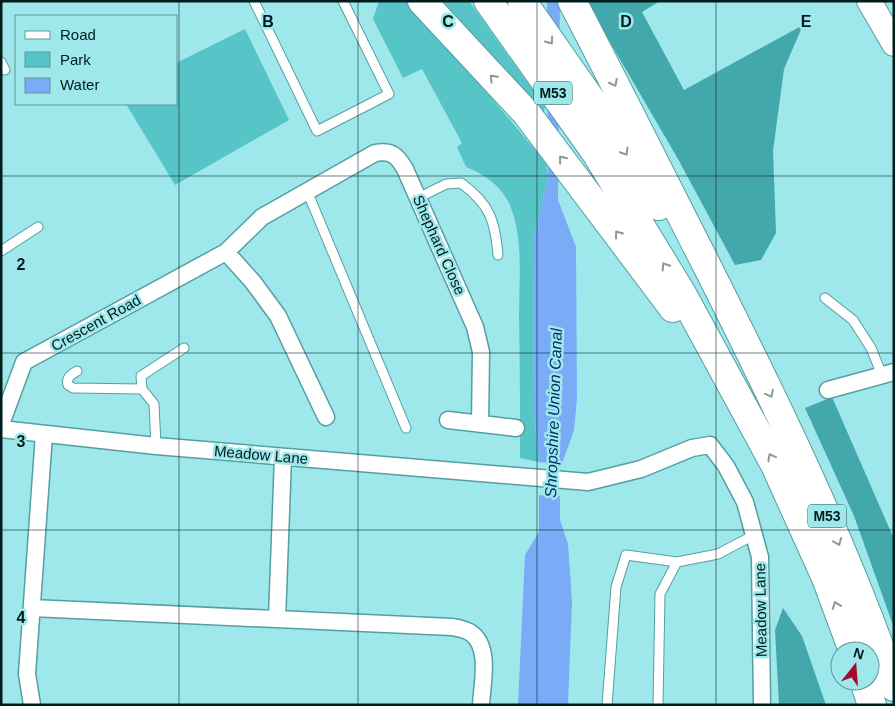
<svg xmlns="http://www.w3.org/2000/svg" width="895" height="706" font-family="Arial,sans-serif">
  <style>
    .green { fill: #57c4c8 }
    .forest { fill: #42a8ac }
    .water { fill: #79abf7 }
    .pier { fill: #9ee8eb }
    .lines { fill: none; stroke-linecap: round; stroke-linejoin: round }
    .lane-casing { stroke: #559fa2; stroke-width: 11 }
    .street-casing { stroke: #559fa2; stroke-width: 19 }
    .secondary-casing { stroke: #559fa2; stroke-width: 26 }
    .highway-casing { stroke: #559fa2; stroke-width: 30 }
    .lane { stroke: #fff; stroke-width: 9 }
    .street { stroke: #fff; stroke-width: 16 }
    .secondary { stroke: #fff; stroke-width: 24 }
    .highway { stroke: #fff; stroke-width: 28 }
    .oneway { stroke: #8c9999 }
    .grid { fill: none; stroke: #001c1d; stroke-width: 1; stroke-opacity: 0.55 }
    .labels { text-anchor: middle; stroke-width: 5; stroke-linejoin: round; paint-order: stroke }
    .shield { fill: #9ee8eb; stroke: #2f595b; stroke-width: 1 }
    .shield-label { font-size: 14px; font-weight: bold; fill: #001c1d }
    .street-label { font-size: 15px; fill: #001c1d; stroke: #9ee8eb }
    .water-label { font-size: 16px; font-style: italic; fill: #062f6a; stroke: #9ee8eb }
    .grid-label { font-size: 16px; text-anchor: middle; font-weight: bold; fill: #001c1d; stroke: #9ee8eb; stroke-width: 5; stroke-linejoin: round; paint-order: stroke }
  </style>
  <rect width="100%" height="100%" fill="#9ee8eb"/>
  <path class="green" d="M379,1H406L448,46L547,164L548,178L533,242L534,414L539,462L520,458C520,411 520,364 519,317C519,280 524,237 509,203C500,185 484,174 466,167L457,147L462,143L422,69L403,78L373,19Z
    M440,1H469L545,107L543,118Z
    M245,29L289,120L175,185L126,104H176V63Z"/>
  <path class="forest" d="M586,1H660L642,12L684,90L803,25L784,69L773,151L776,233L761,260L735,265L678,159Z
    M832,397L894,539V628L854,516L805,408Z
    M783,608L802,636L826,705H779L775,630Z"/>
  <path class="water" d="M547,1H560L558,200L576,247L577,399L574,430L562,464L560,496V520L568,544L572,601L568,705H518L525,555L539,532V462L534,414L533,242L548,178Z"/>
  <path class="pier" d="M537,462L565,464L562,496L536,495Z"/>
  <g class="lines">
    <g class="lane-casing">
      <path id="lane" d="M254,1L317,131L389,94L343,1
        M1,62L5,70
        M307,191L406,428
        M418,198L446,184L461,183C490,204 495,221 498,255
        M1,251L38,227
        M825,298L853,320L871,348L882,375
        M77,371C71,375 66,377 68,385L73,388L142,389
        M156,446L154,404L142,389L141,376L184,348
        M607,705L616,587L626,555L677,562L718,554L754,535
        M658,705L660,594L677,562"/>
    </g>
    <g class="street-casing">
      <path id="street" d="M226,252L253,282L278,316L326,417
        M828,390L894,372
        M448,420L516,428
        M1,424L24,362L226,252L262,217L375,153C391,150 397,155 405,169L475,327L481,352L480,424
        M1,429L156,446L588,482L641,469L692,448L710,445L726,466L745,502L760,557L762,705
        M32,608L452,627C458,628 465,629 471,633C491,647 482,684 481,705
        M277,619L283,457
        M32,705L27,674L44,434"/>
    </g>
    <g class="secondary-casing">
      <path id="secondary" d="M869,1L894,44"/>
    </g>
    <g class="highway-casing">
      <path id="highway" d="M422,1L527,114L673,308
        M488,1L596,153L681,292L775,465L826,578L853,651
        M522,1L599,111L659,206
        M572,1C618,89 662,178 707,266C776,403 844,542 894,687
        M864,681L872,705"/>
    </g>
    <use href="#lane" class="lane"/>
    <use href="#street" class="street"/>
    <use href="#secondary" class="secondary"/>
    <use href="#highway" class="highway"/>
  </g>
  <defs><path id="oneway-chevron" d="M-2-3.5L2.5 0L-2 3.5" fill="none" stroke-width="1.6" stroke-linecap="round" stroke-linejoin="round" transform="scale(1.25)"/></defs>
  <g class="oneway">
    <use href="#oneway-chevron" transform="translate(550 41) rotate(55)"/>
    <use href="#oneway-chevron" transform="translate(493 78) rotate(-134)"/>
    <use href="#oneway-chevron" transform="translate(614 83) rotate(63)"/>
    <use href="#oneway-chevron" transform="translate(625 152) rotate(58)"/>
    <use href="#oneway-chevron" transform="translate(562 159) rotate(-128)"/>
    <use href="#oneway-chevron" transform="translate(618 234) rotate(-126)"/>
    <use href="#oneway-chevron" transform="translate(665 266) rotate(-122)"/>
    <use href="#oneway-chevron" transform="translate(770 394) rotate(64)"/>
    <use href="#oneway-chevron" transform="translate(771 457) rotate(-118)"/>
    <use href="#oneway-chevron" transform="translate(838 542) rotate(67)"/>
    <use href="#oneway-chevron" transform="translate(836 605) rotate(-110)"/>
  </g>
  <path class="grid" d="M179,1V705M358,1V705M537,1V705M716,1V705M1,176H894M1,353H894M1,530H894"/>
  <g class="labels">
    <g class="shield">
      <rect x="534" y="81.5" width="38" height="23" rx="4"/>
      <rect x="808" y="504.5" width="38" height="23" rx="4"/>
    </g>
    <g class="shield-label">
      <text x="553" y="98">M53</text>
      <text x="827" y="521">M53</text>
    </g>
    <g class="street-label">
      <text transform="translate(439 245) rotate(66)" y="5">Shephard Close</text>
      <text transform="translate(96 323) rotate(-29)" y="5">Crescent Road</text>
      <text transform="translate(261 455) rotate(5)" y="5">Meadow Lane</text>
      <text transform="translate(761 610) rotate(-91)" y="5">Meadow Lane</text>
    </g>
    <g class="water-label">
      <text transform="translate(553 413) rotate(-88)" y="6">Shropshire Union Canal</text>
    </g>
  </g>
  <g class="grid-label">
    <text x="268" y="27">B</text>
    <text x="448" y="27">C</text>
    <text x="626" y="27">D</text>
    <text x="806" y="27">E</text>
    <text x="21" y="270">2</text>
    <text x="21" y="447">3</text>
    <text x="21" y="623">4</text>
  </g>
  <rect width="895" height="706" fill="none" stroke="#001c1d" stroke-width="5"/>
  <rect x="15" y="15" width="162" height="90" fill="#9ee8eb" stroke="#5f9699"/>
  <rect x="25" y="31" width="25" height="8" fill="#ffffff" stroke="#5f9699"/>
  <text x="60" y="40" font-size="15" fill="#001c1d">Road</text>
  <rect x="25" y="52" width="25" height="15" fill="#57c4c8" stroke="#5f9699"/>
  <text x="60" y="65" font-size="15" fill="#001c1d">Park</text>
  <rect x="25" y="78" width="25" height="15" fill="#79abf7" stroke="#5f9699"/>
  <text x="60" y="90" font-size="15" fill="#001c1d">Water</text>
  <g transform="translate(855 666) rotate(17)"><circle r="24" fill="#9ee8eb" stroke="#5f9699"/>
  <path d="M0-4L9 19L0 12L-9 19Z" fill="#a5092e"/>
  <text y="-8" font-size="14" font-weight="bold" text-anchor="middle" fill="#001c1d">N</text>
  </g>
</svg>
